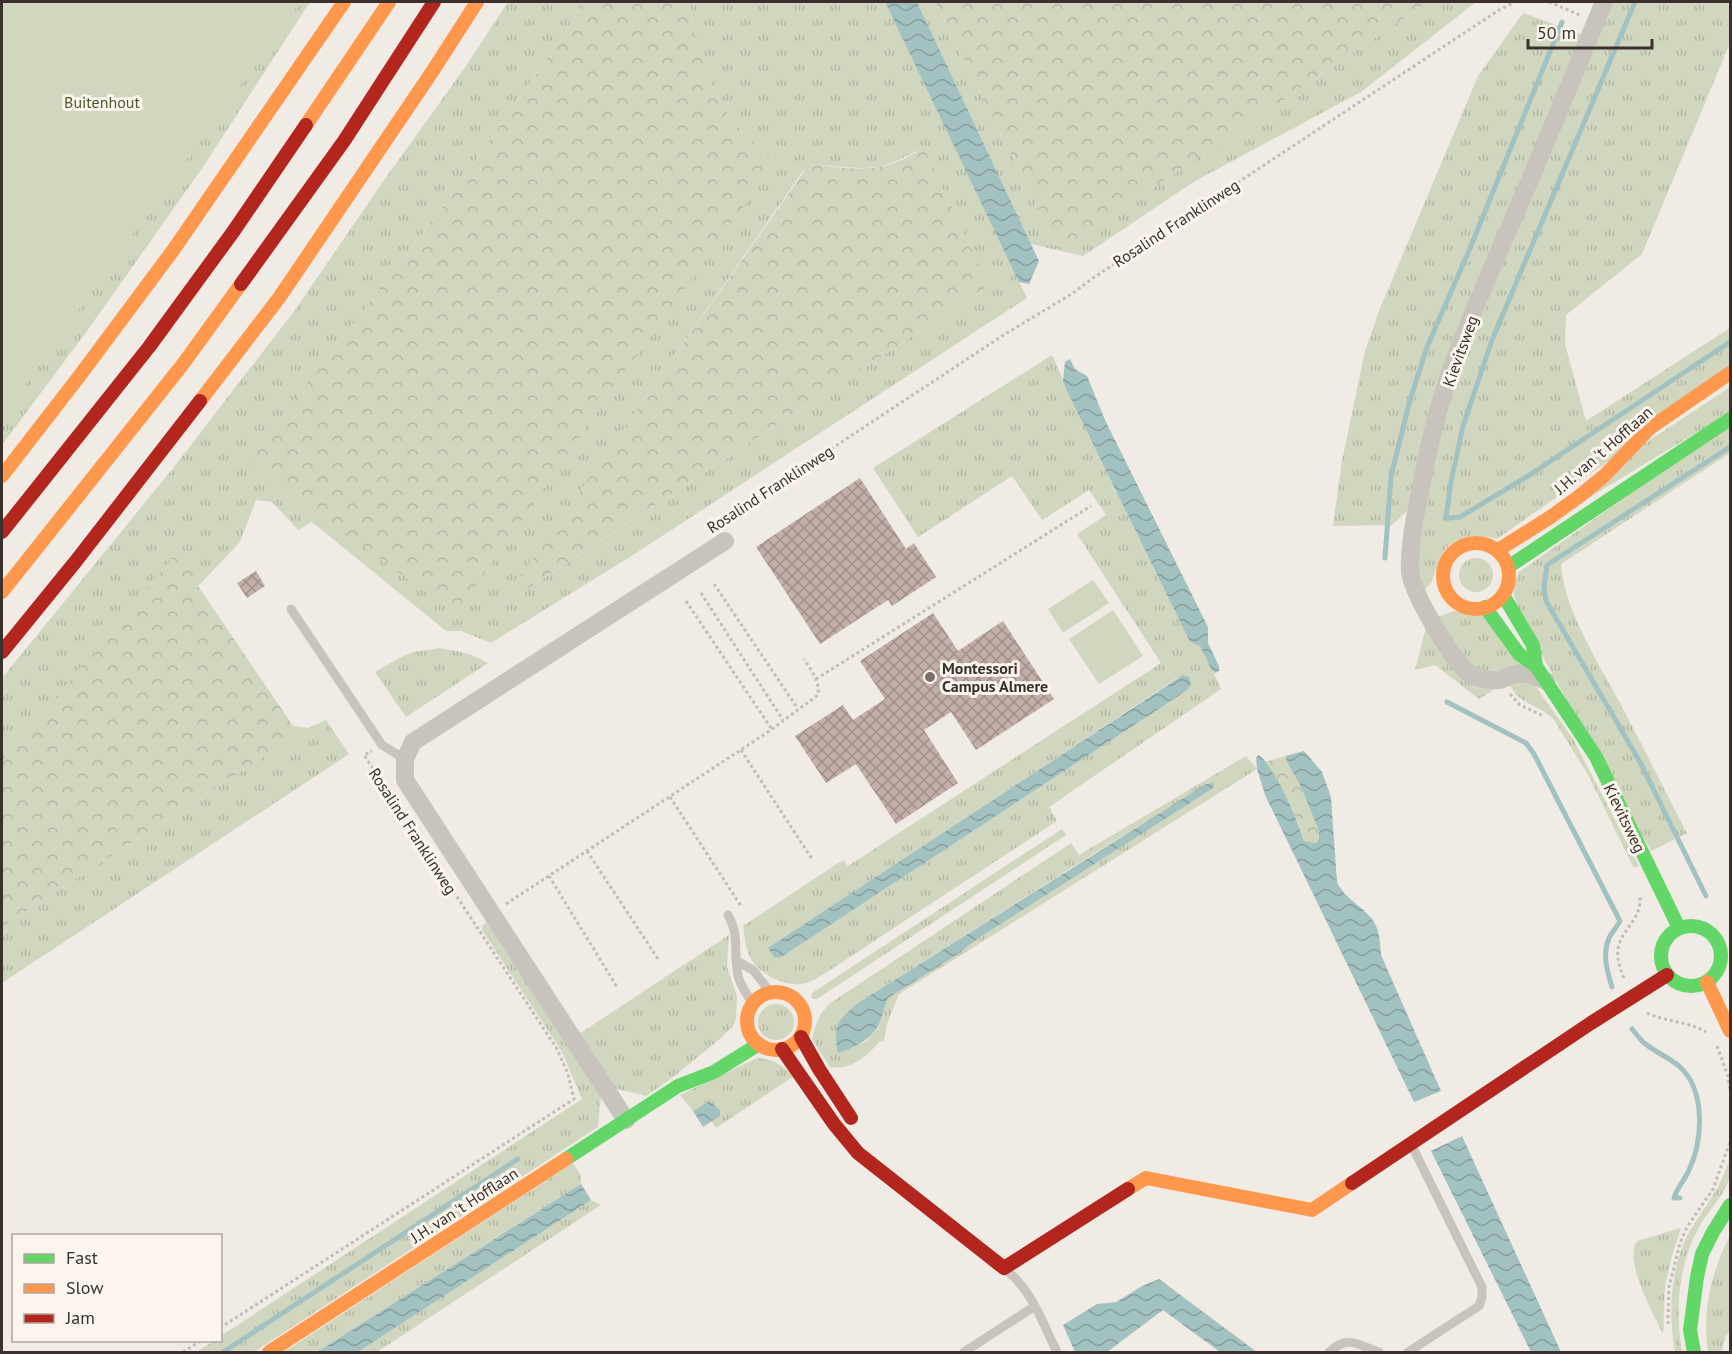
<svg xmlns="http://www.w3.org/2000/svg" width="1732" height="1354" font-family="'PT Sans',sans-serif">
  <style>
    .grass { fill: url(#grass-tufts); fill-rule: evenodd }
    .forest { fill: url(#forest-crowns) }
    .park { fill: #d1d6bf }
    .water { fill: url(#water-waves) }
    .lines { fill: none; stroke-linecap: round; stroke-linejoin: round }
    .stream { stroke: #a1c2c1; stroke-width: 5 }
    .building { fill: url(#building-cross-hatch) }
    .path { stroke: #c2bbb6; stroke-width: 3; stroke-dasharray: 3 3; stroke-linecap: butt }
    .lane { stroke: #c9c3be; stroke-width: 9 }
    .street { stroke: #c9c3be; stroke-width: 18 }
    .fast { stroke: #63d668; stroke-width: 14 }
    .slow { stroke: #ff974d; stroke-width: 14 }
    .jam { stroke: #b3261e; stroke-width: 14 }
    .poi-dot { fill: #7a716c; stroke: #fbf5ee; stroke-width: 2 }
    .labels { text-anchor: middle; stroke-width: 6; stroke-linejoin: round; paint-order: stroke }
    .park-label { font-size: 16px; fill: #4a5a2e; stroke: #fbf5ee }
    .street-label { font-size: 16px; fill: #3b302b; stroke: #fbf5ee }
    .poi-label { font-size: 16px; font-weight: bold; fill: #3b302b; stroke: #fbf5ee; text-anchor: start }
  </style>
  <defs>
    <pattern id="grass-tufts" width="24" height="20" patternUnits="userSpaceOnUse" patternTransform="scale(1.5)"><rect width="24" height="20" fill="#d1d6bf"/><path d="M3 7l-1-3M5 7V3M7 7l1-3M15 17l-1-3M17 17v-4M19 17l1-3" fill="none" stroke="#b4b8a4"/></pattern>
    <pattern id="forest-crowns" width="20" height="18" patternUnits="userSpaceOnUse" patternTransform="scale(1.5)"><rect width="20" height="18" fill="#d1d6bf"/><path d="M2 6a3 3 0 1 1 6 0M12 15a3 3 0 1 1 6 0" fill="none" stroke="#b4b8a4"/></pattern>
    <pattern id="water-waves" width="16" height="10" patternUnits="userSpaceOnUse" patternTransform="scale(1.5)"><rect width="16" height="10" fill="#a1c2c1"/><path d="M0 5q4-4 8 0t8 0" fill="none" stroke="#849e9d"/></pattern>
    <pattern id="building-cross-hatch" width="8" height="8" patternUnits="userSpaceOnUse" patternTransform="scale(1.5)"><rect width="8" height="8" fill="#c3afa7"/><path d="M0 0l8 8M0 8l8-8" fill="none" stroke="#a08f88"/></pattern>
  </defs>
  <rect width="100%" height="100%" fill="#f0ebe5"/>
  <path class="grass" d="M265,2H310L203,167L87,331L2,445V370Z
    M508,2H583L562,37L452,195L334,349L456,613L638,353L771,158C762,150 752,142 743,133C715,105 691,41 690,2H885L1027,298L636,553L491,643L461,631H446L312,522L298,530L272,502L256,500L240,542L204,580L181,548L2,761V678L174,467L295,310L382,183L466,66ZM921,149L924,151L987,281V287L500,607L803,171L817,165L859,168L881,167L897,161Z
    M917,2H935L1058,248L1061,250L1428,2H1476L1361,92L1195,181L1083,256L1031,244Z
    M1610,2H1730V43L1642,254L1566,315L1565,344L1586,421L1730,328V366L1617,455L1497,539C1472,533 1448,535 1438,563C1434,575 1434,583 1423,591L1416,564L1443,411Z
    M1523,13L1586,36L1521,188L1413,505L1392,525L1333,526L1342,461L1365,351L1379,311L1478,76Z
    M1052,355L1083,424L1190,642L1200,646C1207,661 1215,674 1221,689L1049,807L1057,821L827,972C819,977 810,983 801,984C782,986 756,972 749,955C745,946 745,936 743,926L843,860L848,866L1161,663L1077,534L1106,515L1089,490L1042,520L1012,476L918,537L873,468ZM1177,678L1190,687L1186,691L780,958H777L768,949Z
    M1730,387V412L1569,510L1638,448Z
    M1730,424V453L1561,564C1563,607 1599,664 1620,703C1643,746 1664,790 1687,833L1651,851L1520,616C1514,596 1511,592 1519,572Z
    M1459 575a17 17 0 1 1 34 0a17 17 0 1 1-34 0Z
    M1455,611L1483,616L1522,666L1491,675L1467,663L1437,617Z
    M1427,623L1496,688L1479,699L1435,665L1415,670Z
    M440,648C457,651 474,654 488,663L406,717L375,672L401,657L413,652Z
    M1521,680L1534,684L1573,739L1639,866L1634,868L1587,773L1554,720C1540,704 1516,705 1509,682Z
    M326,720L349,754L2,983V927L308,728Z
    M1246,756L1257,769L899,994L887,1024L884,1042L880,1041C867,1056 851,1071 830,1067L812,1039C815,1025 819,1015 829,1004L1071,843L1079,855ZM1209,783L1214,786L1212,789L979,938L955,956L888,998L884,1006L883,1016L878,1028L866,1041L849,1049L858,1003L1104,847Z
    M1062,829L1066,835L817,999H813L811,996L812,993Z
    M487,922L601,1095L598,1127L254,1352H196L214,1341L220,1340L221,1336L582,1099L562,1052L482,930L483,925Z
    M729,935L727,967L737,996L736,1019L733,1026L721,1038L672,1078L646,1096L613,1088L579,1034Z
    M758 1022a18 18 0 1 1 36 0a18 18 0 1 1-36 0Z
    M757,1058C773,1059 782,1065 794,1076L716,1128L711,1121L720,1116L709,1101L693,1111L680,1095Z
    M1730,1157C1730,1162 1732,1170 1730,1175C1727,1192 1708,1211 1699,1227C1678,1266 1675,1309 1682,1352H1675C1668,1314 1670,1269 1688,1234C1697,1218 1709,1203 1718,1187C1723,1177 1727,1167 1730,1157Z
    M573,1163L580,1174L581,1184L317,1352H284Z
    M591,1200L601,1205L377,1352H358Z
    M1681,1228L1673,1252L1665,1286L1663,1334C1654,1314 1623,1261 1637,1241Z
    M1730,1235V1331L1726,1336L1722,1350L1723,1352H1708C1702,1309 1711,1274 1730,1235Z"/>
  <path class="forest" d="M583,2H690C691,41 715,105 743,133C752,142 762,150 771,158L769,171L638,353L456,614L247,462L452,195L562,37Z
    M935,2H1428L1061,250L1058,248Z
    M921,149L925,151L987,281V287L498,608L810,163C827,168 864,170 881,167C895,164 909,157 921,149Z
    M181,547L204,580L198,586L293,726L308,728L2,927V761Z
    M1285,756L1288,764L1301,787L1319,831V839L1316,843L1304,841C1296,812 1281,787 1265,762Z"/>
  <path class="park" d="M2,2H300L2,416Z
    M1093,580L1109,603L1063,633L1048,609Z
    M1113,610L1143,656L1099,684L1069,639Z"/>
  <path class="water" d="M885,2H917L1039,261L1029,284L1019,282Z
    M1070,359L1075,369L1087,376L1105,420L1208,627V643L1219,666V671L1215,673L1211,669L1200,646L1190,642L1067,391L1063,381L1065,362Z
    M1183,675L1189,677C1192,684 1191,686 1186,691L780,958L774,957L768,948Z
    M1304,751L1322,772L1331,797L1337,882C1345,900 1364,906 1374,922C1380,932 1380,944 1381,955L1441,1091L1414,1102L1265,795L1257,769L1256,757L1259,755C1275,768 1298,820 1304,841L1316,843L1319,839V831L1301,787L1288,764L1285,756Z
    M1213,783L1214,786L1212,789L979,938L955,956L888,998C885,1005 884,1010 882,1017C876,1037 857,1047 838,1053C833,1025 837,1021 858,1003L1206,784Z
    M709,1101L720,1110V1116L703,1127L693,1111Z
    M1462,1136L1561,1352H1531L1431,1151Z
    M581,1184L591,1200L358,1352H317Z
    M1159,1279L1257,1352H1220L1163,1310L1107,1352H1075L1063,1325L1097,1304L1116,1302L1142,1286Z"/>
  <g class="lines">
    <path class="stream" d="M1635,2L1492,340L1463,426L1451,482L1446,518L1460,517L1528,476L1730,342
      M1385,558L1391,476L1410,400L1427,347L1471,246L1562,22
      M1447,702L1526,743L1534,754L1620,921C1617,927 1612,932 1609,938C1602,955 1607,970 1612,987
      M1706,896L1640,762L1546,601L1544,587L1547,565L1730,447
      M1632,1029C1636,1034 1640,1039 1644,1043C1655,1052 1668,1057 1679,1066C1706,1090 1703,1140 1689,1170C1685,1180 1677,1187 1674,1198H1680
      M223,1352L518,1159"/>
  </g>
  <path class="building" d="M860,478L906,549L914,543L936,577L892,606L888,600L820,644L756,547Z
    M256,571L265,586L247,598L237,583Z
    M933,613L958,651L1003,621L1054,699L976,750L951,712L924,730L958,783L896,824L856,764L826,783L795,736L843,705L853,720L885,699L860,661Z"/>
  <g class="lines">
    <path class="path" d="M1549,2L1580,15
      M716,525L1002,336L1073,293L1093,278L1499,10L1515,2
      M714,584L798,709
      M701,593L783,720
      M686,601L771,728
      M816,679L1091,506
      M1510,694L1520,705L1544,716
      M741,750L812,859
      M670,797L741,906
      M587,851L658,959
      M549,876L617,987
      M506,904L768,732L818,695C820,681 811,670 804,659
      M1624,978C1603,931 1642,931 1640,896
      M1647,1013C1666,1022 1687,1021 1706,1032
      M1717,1046L1728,1076L1730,1090
      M1668,1324L1669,1287L1680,1243L1687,1227L1713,1189L1730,1142
      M220,1328L574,1099L568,1074L557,1049L364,755L372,751
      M183,1352L202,1340"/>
    <path class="lane" d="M291,609L382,745L405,759
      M728,915C741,937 732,956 739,979C742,988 748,996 753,1004
      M737,961L753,970L771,993
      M1006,1270C1032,1290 1043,1324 1057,1352
      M964,1352L1035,1306
      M1329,1352C1349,1334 1357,1345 1379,1352
      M1408,1352L1479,1306L1482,1297V1287L1412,1146"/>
    <path class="street" d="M1546,681C1537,677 1527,672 1516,674C1510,675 1505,679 1499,680C1488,681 1474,678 1465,670C1450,655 1412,593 1410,572C1409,545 1415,518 1420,492C1427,453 1436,415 1448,378C1468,321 1493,266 1517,210C1547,141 1575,71 1604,2
      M626,1120L405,780V759L413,742L725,541"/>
    <path class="fast" d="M1508,567L1730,419
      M1503,595L1533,645L1536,666
      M1485,607L1519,654L1536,666L1596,757L1679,928
      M1661 956a30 30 0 1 1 60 0a30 30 0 1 1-60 0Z
      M566,1159L678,1086L714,1072L759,1044
      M1694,1352L1690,1330L1697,1277L1702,1254L1713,1232L1730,1205"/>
    <path class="slow" d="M306,125L389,2
      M200,401L279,298L432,72L477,2
      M2,476L81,374L174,249L344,2
      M1443 576a33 33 0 1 1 66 0a33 33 0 1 1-66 0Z
      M1498,550L1549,518L1577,498L1604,476L1650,428L1730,373
      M2,592L183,364L241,284
      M1707,982L1730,1031
      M747 1021a29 29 0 1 1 58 0a29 29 0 1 1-58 0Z
      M1128,1189L1146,1178L1312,1210L1352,1183
      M269,1352L566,1159"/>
    <path class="jam" d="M241,284L344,141L434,2
      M2,532L149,347L233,232L306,125
      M2,652L76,561L200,401
      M801,1037L819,1069L851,1118
      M782,1049L834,1124L858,1153L1004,1268L1128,1189
      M1352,1183L1591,1023L1667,975"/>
  </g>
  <circle class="poi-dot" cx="930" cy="677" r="6"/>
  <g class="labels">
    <g class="park-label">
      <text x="102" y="108">Buitenhout</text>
    </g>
    <g class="street-label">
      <text transform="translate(1176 223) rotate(-33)" y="6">Rosalind Franklinweg</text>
      <text transform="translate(1460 351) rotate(-70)" y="6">Kievitsweg</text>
      <text transform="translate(1603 450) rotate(-41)" y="6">J.H. van 't Hofflaan</text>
      <text transform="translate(770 489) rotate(-33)" y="6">Rosalind Franklinweg</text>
      <text transform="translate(1625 818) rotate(64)" y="6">Kievitsweg</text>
      <text transform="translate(413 831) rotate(57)" y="6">Rosalind Franklinweg</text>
      <text transform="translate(464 1205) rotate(-33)" y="6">J.H. van 't Hofflaan</text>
    </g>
    <g class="poi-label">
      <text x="942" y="674">Montessori<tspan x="942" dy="18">Campus Almere</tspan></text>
    </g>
  </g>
  <rect width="1732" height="1354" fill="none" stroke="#3b302b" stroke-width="6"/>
  <rect x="12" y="1234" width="210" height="108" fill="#fbf5ee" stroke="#aea6a0" stroke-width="1.5"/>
  <rect x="24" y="1254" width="30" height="9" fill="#63d668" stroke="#aea6a0" stroke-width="1.5"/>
  <text x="66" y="1264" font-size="18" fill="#3b302b">Fast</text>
  <rect x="24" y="1284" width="30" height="9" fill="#ff974d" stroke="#aea6a0" stroke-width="1.5"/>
  <text x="66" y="1294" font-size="18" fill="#3b302b">Slow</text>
  <rect x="24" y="1314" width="30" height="9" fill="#b3261e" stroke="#aea6a0" stroke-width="1.5"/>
  <text x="66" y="1324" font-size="18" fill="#3b302b">Jam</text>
  <path d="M1528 39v9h124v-9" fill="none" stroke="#3b302b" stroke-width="3"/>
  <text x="1537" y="39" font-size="18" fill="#3b302b" stroke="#fbf5ee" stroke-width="4.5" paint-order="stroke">50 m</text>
</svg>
